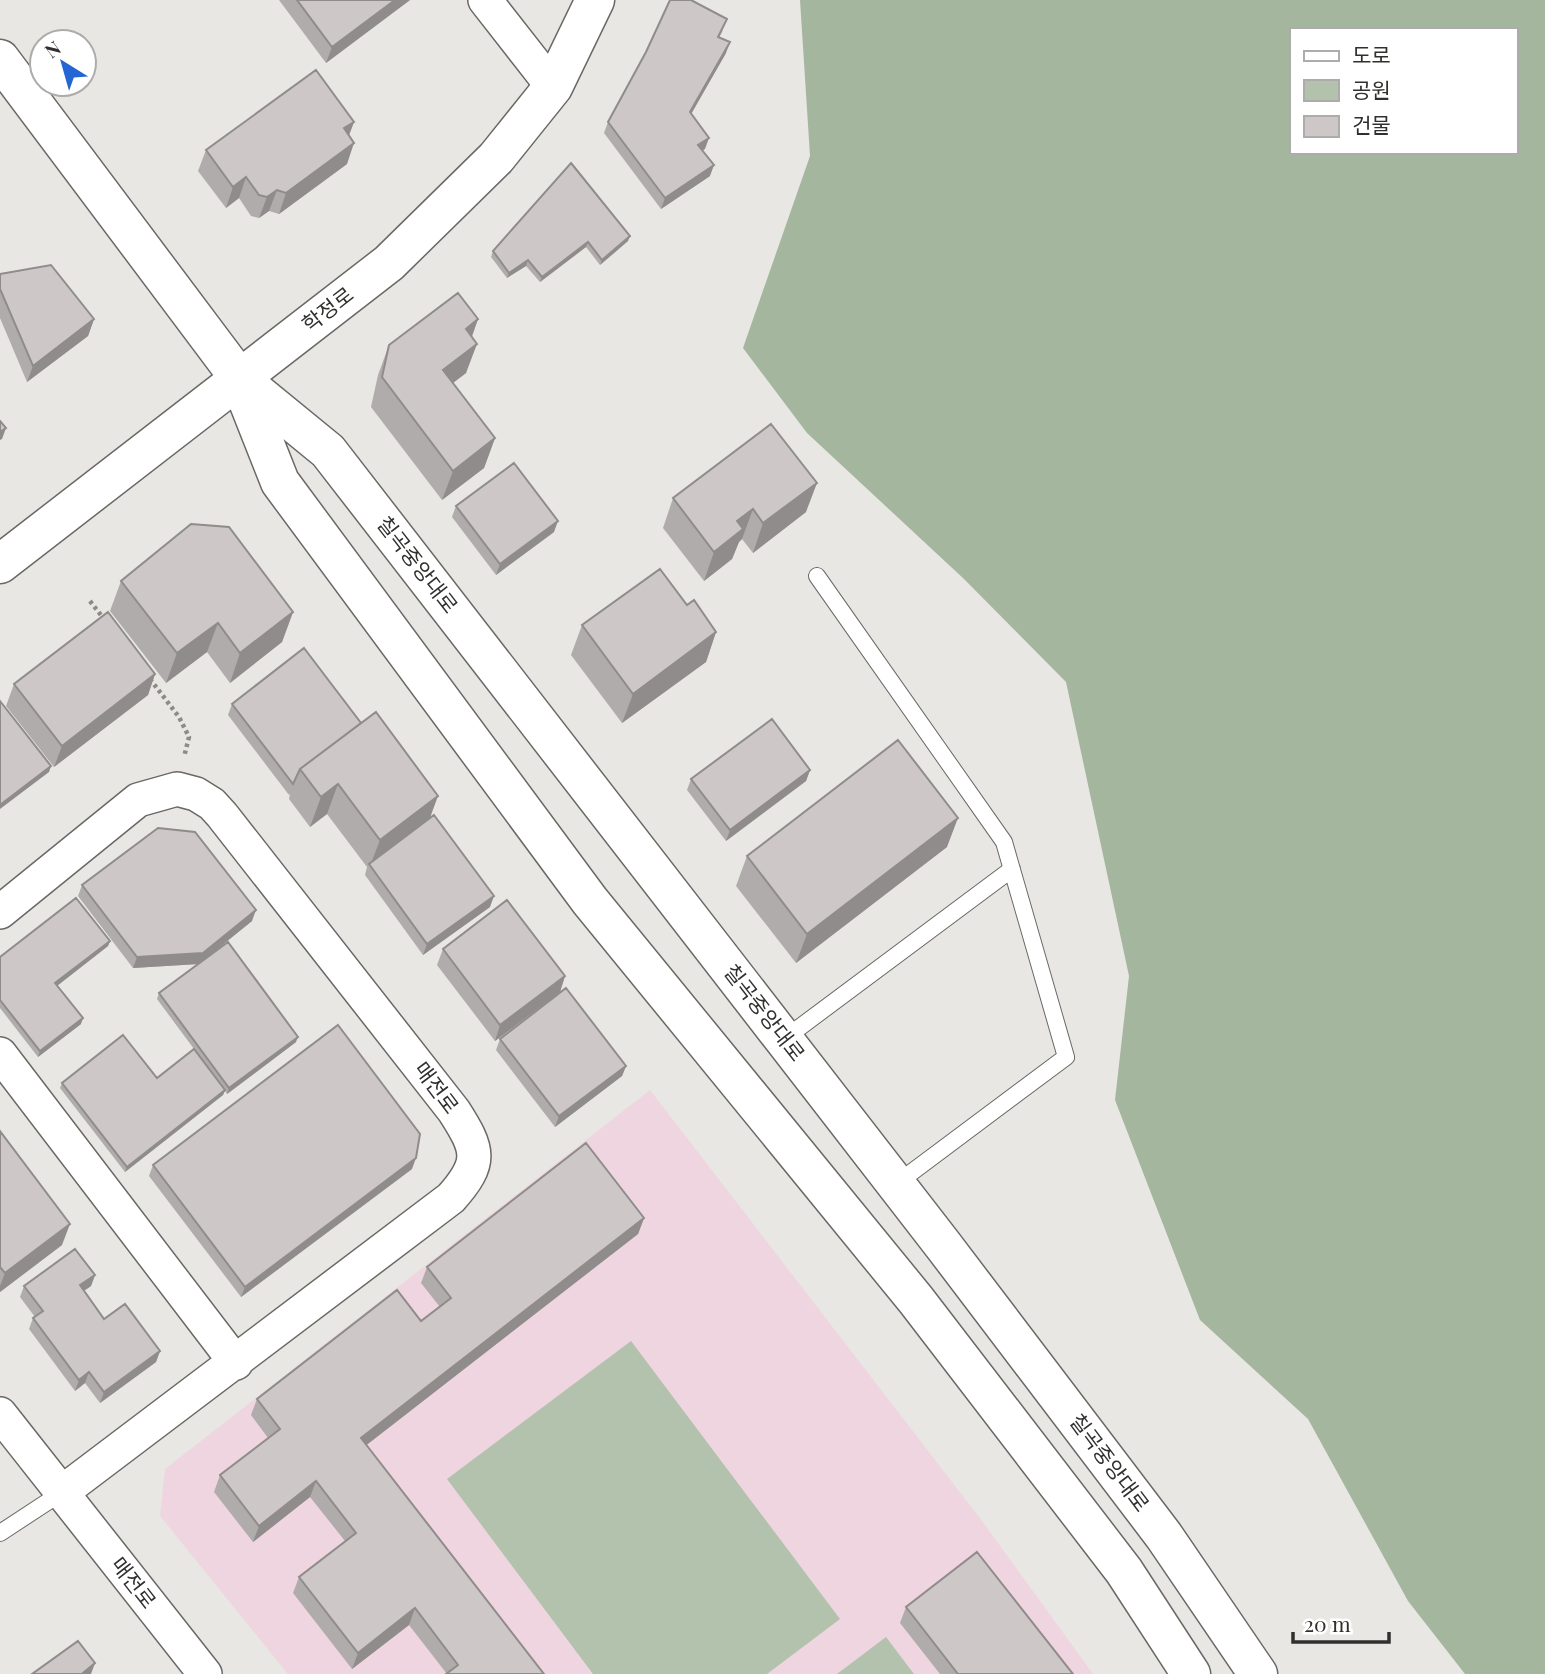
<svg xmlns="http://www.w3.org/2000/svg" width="1545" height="1674" font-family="'Playfair Display','Noto Sans KR',serif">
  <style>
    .education { fill: #eed5df }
    .green { fill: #b2c2ac }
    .forest { fill: #a4b79e; fill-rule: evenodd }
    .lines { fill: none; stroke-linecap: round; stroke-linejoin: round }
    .lane-casing { stroke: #6a6865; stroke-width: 18 }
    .street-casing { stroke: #6a6865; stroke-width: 36 }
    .secondary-casing { stroke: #6a6865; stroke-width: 41 }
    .primary-casing { stroke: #6a6865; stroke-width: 41 }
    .path { stroke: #8c8b88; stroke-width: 4.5; stroke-dasharray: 3.5 3.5; stroke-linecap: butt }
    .lane { stroke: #fff; stroke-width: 16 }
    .street { stroke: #fff; stroke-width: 33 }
    .secondary { stroke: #fff; stroke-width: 38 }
    .primary { stroke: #fff; stroke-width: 38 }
    .wall { fill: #b0acab }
    .shaded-wall { fill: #908c8b }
    .building { fill: #cdc8c7; stroke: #908c8b; stroke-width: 2 }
    .labels { text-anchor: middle; stroke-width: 5; stroke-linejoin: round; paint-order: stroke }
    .street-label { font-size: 21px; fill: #31302e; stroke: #fff }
  </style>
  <rect width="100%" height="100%" fill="#e8e7e3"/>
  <path class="education" d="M650,1090L982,1521L1093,1674H288L160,1516L165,1469Z"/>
  <path class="green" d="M631,1341L840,1619L767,1674H593L447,1479Z
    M886,1637L914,1674H837Z"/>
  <path class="forest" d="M800,0H1545V1674H1465L1408,1601L1308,1419L1200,1320L1115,1100L1129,976L1066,682L964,579L807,433L743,348L810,156ZM1291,30H1515V152H1291Z"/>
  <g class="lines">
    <g class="lane-casing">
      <path id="lane" d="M817,576L1004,842L1066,1057L896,1184
        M784,1039L1012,869
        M0,1533L61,1493"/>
    </g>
    <g class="street-casing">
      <path id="street" d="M485,0L553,87
        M0,912L138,800L177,789L196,794L212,804L222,815L454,1111C479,1150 483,1162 451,1198L61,1493
        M0,1054L236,1363
        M0,1414L205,1674"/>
    </g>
    <g class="secondary-casing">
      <path id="secondary" d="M0,564L389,263L496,158L553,87L595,0"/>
    </g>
    <g class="primary-casing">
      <path id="primary" d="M0,59L240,379L328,451L943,1245L1164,1536L1258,1674
        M240,381L280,482L590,901L916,1300L1124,1571L1191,1674"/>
    </g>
    <path class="path" d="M90,601L104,619
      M150,679L179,717L189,737L184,757"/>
    <use href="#lane" class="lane"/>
    <use href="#street" class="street"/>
    <use href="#secondary" class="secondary"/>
    <use href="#primary" class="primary"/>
  </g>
  <path class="wall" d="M279,0H410L326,63Z
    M723,30L719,38L726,53L691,114L705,149L702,150L710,176L661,209L604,133L608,122Z
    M354,122L349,135L347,164L279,214L269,211L259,218L251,216L239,198L226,208L198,171L206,150Z
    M571,163L628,241L600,265L586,247L540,282L526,266L507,278L491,257L493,251Z
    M0,274L94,319L88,336L27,382L0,318Z
    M478,319L472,337L466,373L453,383L495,438L484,468L442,500L371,407L378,375L389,345Z
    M673,498L806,512L753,553L742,539L739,542L732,559L704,581L663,528Z
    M456,506L554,532L496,575L452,517Z
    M121,581L293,612L282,642L230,683L207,652L166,683L110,611Z
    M582,625L716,632L706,662L622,723L571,655Z
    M155,674L148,695L54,767L6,706L14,684Z
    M232,704L430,818L490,907L423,955L365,875L367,867L327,814L310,827L289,799L290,794L289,795L228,715Z
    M810,770L806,781L726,841L687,790L691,779Z
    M947,847L796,963L736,886L747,856Z
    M82,885L252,921L204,959L296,1042L227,1094L225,1091L223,1095L125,1172L60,1088L62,1083L157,1078L194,1049L157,999L159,993L198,964L133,968L78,896Z
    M110,941L108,946L57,986L81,1024L38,1057L0,1008V957Z
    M443,949L565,976L560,992L495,1041L437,965Z
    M500,1039L626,1066L622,1076L555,1127L496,1050Z
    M0,1131L62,1245L0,1292Z
    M153,1165L412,1169L241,1297L149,1176Z
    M644,1218L638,1234L366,1445L544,1674H447L409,1625L352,1669L293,1593L299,1577L345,1541L310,1497L253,1542L214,1492L220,1475L268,1438L251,1415L257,1399L421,1321L440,1307L421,1283L427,1267Z
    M95,1275L91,1286L84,1291L104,1319L160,1351L156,1362L100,1403L85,1383L75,1391L29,1329L33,1318L35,1317L20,1297L24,1286Z
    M906,1607L1073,1674H940L900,1623Z"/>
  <path class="shaded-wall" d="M395,0H410L326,63L332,47Z
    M730,42L726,53L686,123L690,112Z
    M354,122L346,143L344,128Z
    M709,138L705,149L694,156L698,145Z
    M354,143L347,164L279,214L286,193Z
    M714,165L710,176L661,209L665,198Z
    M246,177L239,198L226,208L233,187Z
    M277,190L269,211L259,218L267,197Z
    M630,236L628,241L600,265L602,260Z
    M588,242L586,247L540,282L542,277Z
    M528,260L526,266L507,278L509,273Z
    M94,319L88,336L27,382L33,366Z
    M478,319L467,349L466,329Z
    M477,344L466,373L432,399L443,370Z
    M6,428L2,439L0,440V432Z
    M495,438L484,468L442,500L453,471Z
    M817,483L806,512L753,553L763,523Z
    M753,509L742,539L739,542L732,559L704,581L714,552L737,521Z
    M558,521L554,532L496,575L500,564Z
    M293,612L282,642L230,683L240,653Z
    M218,623L207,652L166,683L177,653Z
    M716,632L706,662L622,723L633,694Z
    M155,674L148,695L54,767L62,746Z
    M51,766L49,772L0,809V805Z
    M810,770L806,781L726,841L730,830Z
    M338,784L327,814L310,827L321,797Z
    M438,796L427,826L370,866L380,840Z
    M958,818L947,847L796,963L807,934Z
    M494,896L490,907L423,955L427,944Z
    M256,910L252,921L199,964L133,968L137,957Z
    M110,941L108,946L53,989L55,983Z
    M565,976L560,992L495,1041L500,1025Z
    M83,1018L81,1024L38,1057L40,1051Z
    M298,1037L296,1042L227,1094L229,1088Z
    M626,1066L622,1076L555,1127L559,1116Z
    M225,1090L223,1095L125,1172L127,1167Z
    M416,1158L412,1169L241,1297L245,1287Z
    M644,1218L638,1234L355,1454L361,1438Z
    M70,1224L62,1245L0,1292V1286L5,1273Z
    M95,1275L91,1286L76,1296L80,1285Z
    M160,1351L156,1362L100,1403L104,1392Z
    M89,1372L85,1383L75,1391L79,1380Z
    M316,1481L310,1497L253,1542L259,1526Z
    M415,1608L409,1625L352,1669L358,1653Z
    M95,1663L91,1674H82L83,1673Z"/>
  <path class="building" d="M297,0H395L332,47Z
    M670,0H691L727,19L718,37L730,42L690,112L709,138L698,145L714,165L665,198L608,122L646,52Z
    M316,70L354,122L344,128L354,143L286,193L277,190L267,197L259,195L246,177L233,187L206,150Z
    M571,163L630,236L602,260L588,242L542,277L528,260L509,273L493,251Z
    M51,265L94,319L33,366L0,289V274Z
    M458,293L478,319L466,329L477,344L443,370L495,438L453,471L382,377L389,345Z
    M0,421L6,428L0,432Z
    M771,424L817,483L763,523L753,509L737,521L743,529L714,552L673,498Z
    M514,463L558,521L500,564L456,506Z
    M191,524L229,527L293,612L240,653L218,623L177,653L121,581Z
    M660,569L687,605L694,600L716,632L633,694L582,625Z
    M108,612L155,674L62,746L14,684Z
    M304,648L361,723L300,769L293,784L232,704Z
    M0,701L51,766L0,805Z
    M376,712L438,796L380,840L338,784L321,797L300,769Z
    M772,719L810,770L730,830L691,779Z
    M898,740L958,818L807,934L747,856Z
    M434,815L494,896L427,944L369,864Z
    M158,828L195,832L256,910L203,953L137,957L82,885Z
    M76,898L110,941L55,983L83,1018L40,1051L0,1000V957Z
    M507,900L565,976L500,1025L443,949Z
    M228,942L298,1037L229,1088L159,993Z
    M566,988L626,1066L559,1116L500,1039Z
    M338,1025L420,1134L416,1158L245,1287L153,1165Z
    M123,1035L157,1078L194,1049L225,1090L127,1167L62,1083Z
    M0,1131L70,1224L5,1273L0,1267Z
    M586,1143L644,1218L361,1438L544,1674H446L458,1665L415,1608L358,1653L299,1577L356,1533L316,1481L259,1526L220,1475L280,1429L257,1399L397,1290L421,1321L451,1298L427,1267Z
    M75,1249L95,1275L80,1285L104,1319L125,1304L160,1351L104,1392L89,1372L79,1380L33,1318L43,1311L24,1286Z
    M977,1552L1073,1674H958L906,1607Z
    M78,1641L95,1663L83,1673V1674H32Z"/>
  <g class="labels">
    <g class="street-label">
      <text transform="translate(328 310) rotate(-38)" y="7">학정로</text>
      <text transform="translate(417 565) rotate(52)" y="7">칠곡중앙대로</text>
      <text transform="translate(764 1013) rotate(52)" y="7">칠곡중앙대로</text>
      <text transform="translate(436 1088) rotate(53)" y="7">매전로</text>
      <text transform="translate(1109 1463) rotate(53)" y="7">칠곡중앙대로</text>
      <text transform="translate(133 1583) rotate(52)" y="7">매전로</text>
    </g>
  </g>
  <rect x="1290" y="28" width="228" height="126" fill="#ffffff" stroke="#adacab" stroke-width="2"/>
  <rect x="1304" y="51" width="35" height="10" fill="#ffffff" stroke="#adacab" stroke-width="2"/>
  <text x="1352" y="63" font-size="21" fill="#31302e">도로</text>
  <rect x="1304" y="80" width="35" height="21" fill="#b2c2ac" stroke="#adacab" stroke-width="2"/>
  <text x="1352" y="98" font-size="21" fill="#31302e">공원</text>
  <rect x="1304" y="116" width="35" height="21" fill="#cdc8c7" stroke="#adacab" stroke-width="2"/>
  <text x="1352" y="133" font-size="21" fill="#31302e">건물</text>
  <g transform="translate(63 63) rotate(323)"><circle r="33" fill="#ffffff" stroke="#adacab" stroke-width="2"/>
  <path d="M0-5L12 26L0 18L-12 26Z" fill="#2466d3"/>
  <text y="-10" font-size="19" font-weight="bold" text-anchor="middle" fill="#31302e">N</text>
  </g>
  <path d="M1293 1632v10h96v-10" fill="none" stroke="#31302e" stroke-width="3.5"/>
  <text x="1304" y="1632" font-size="21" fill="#31302e" stroke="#ffffff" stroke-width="5" paint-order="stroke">20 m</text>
</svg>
